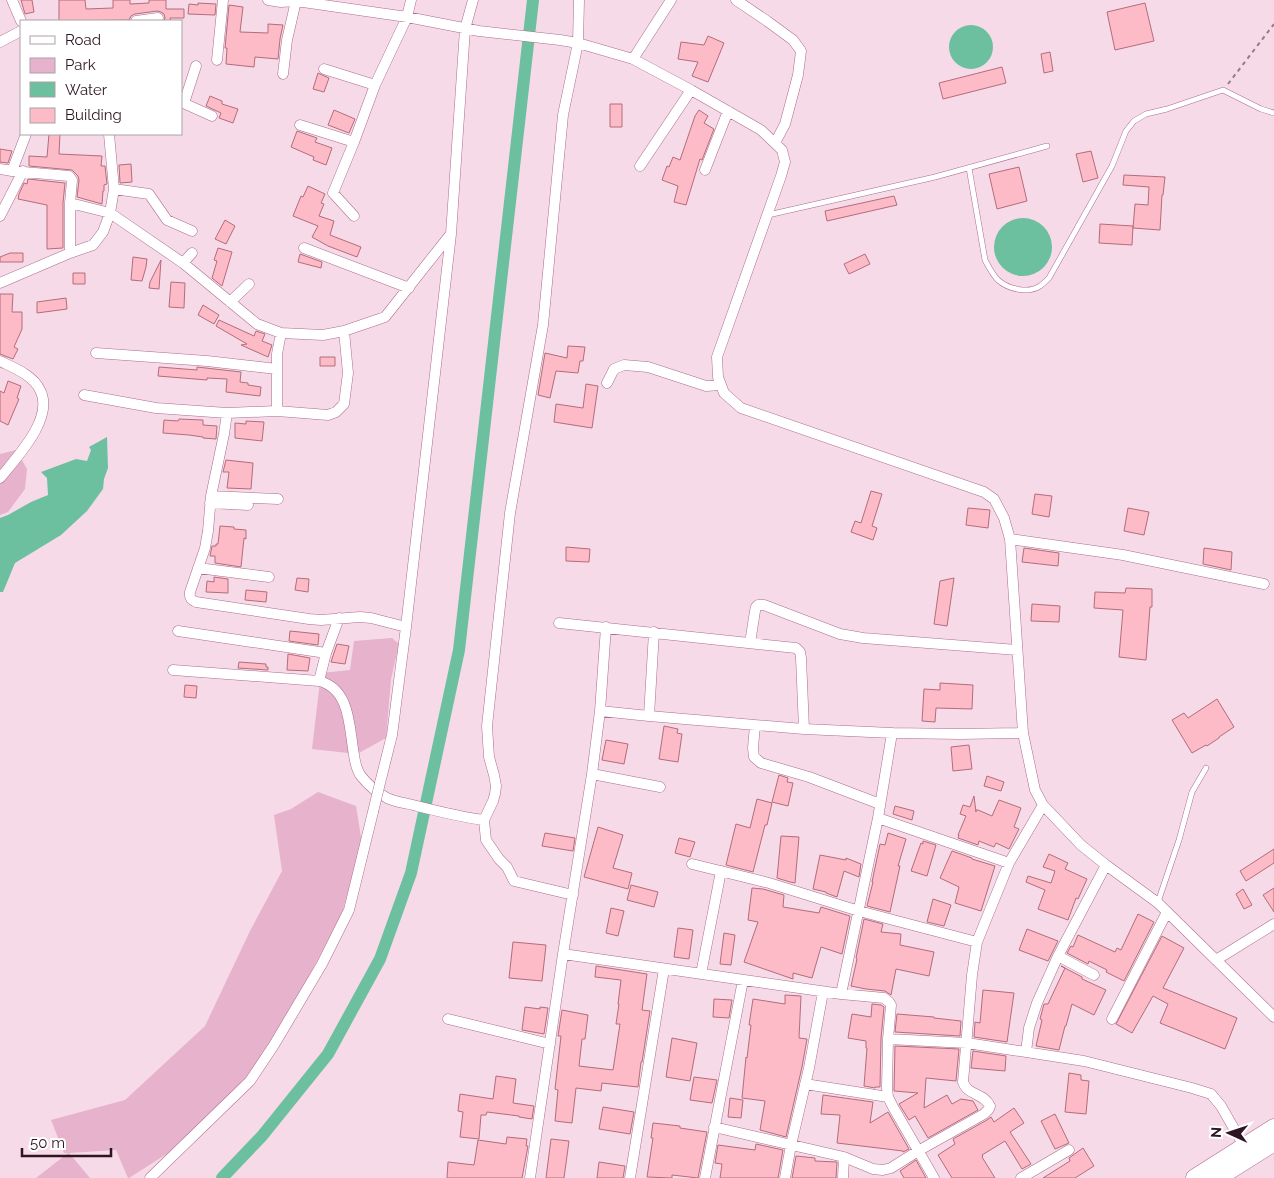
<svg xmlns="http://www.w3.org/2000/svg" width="1274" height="1178" font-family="Raleway,sans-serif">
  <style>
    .green { fill: #e6b2cc }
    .water { fill: #6cc0a0 }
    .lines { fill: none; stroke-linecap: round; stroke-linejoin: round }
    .canal { stroke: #6cc0a0; stroke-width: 12 }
    .building { fill: #fcbbc6; stroke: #b46c7b }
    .lane-casing { stroke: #ac6c8e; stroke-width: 6 }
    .street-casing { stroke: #ac6c8e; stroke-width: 11 }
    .highway-casing { stroke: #ac6c8e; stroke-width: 19 }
    .path { stroke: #967b89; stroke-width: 2; stroke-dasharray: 4 4; stroke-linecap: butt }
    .lane { stroke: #fff; stroke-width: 5 }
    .street { stroke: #fff; stroke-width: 10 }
    .highway { stroke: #fff; stroke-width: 18 }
    .street-bridge-casing { stroke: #ac6c8e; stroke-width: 11; stroke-linecap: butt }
    .street-bridge { stroke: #fff; stroke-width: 10 }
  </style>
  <rect width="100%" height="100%" fill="#f7dae8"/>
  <path class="green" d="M16,450L27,469L25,489L8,512L0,515V454Z
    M392,638L399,644L391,679L386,738L357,754L312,749L321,673L350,670L354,641Z
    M318,792L356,806L362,843L342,913L308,978L256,1067L176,1148L129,1178H128L116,1150L69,1153L90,1178H36L68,1153H64L51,1120L125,1100L205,1026L250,931L282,871L274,815L291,809Z"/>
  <path class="water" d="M949 47a22 22 0 1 1 44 0a22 22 0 1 1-44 0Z
    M994 247a29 29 0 1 1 58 0a29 29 0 1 1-58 0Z
    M107,437L108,468L104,479L103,489L87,511L61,535L15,563L3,592H0V518L8,515L31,502L48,495L47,478L41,472L76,459L87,461L91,450L89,447Z"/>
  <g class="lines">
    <path class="canal" d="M222,1178L262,1136L328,1054L380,959L411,873L459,650L533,0"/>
  </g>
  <path class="building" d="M21,0H32L34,12L25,14Z
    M59,0H85L86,9L113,8V0H130V4L149,3V0H166V9H184V18H170L171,21H164L165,18L164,14L161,12L157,11L135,14L131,16L129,20L59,21Z
    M198,3L216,4L215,15L188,14L189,4L198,5Z
    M1145,3L1154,41L1115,50L1107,12Z
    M229,5L243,7L240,32L268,33V24L283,25L280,39L278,59L255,57L254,67L226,64L227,48H225Z
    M708,36L724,43L708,82L692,76L698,62L678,59L681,42L704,45Z
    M1050,52L1053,71L1044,73L1041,54Z
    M1002,67L1006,83L943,99L939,83Z
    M318,73L322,75L329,78L324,92L313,89Z
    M210,96L222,101V104L238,109L233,123L219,118L221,113L206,106Z
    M610,104H622V127H610Z
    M334,110L355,119L349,133L328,125Z
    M699,110L708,116L704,123L714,129L702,160L700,159L686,205L674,202L678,186L662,180L667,166L669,167L673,157L680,160L695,116Z
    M297,131L317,138L315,142L332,148L326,165L313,160L314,157L291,147Z
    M49,134H60L59,154L102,156L101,166H105L107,184L104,185V191H103L102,204L77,197L79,180L78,176L72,170L29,166V156L47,157Z
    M0,149L12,151L8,163L0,162Z
    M1091,151L1098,178L1083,182L1076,154Z
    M131,164L132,182L120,183L119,165Z
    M1019,167L1027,201L997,209L989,174Z
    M1124,175L1165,177L1163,195H1162L1160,230L1133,228L1135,204L1148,205L1149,187L1123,185Z
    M28,179L65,183L63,203V248L47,249V205L18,199L19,194L24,183L27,184Z
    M308,186L325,194L321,203L324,204L319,216L334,221L330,235L361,247L357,257L328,246L312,237L318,226L293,216L301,196L303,197Z
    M894,196L897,205L827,221L825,211Z
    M225,220L235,226L226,244L215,239Z
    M1100,224L1133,226L1132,245L1099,243Z
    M218,248L232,252L222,286L212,278L217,261L214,260Z
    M10,253H23V262H0V257Z
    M300,254L322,262L321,268L298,262Z
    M865,254L870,264L849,274L844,264Z
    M133,257L147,259L146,267L142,281L131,280Z
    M161,260L159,289L149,288L150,282Z
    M73,273H85V284H73Z
    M171,282L185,283L184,308L169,307Z
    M0,294H13L12,312H22V329L14,347L18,349L13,359L0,354Z
    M66,298L67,309L37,313V302Z
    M203,305L219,315L214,324L198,315Z
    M219,320L254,336L256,331L265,334L262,341L272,345L268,357L241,345L247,344L216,326Z
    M568,346L585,347L583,361H580L578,373L556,371L550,398L538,395L545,353L567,358Z
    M320,357H335V366H320Z
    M159,367L197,370V367L241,372L240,382L248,383V385L261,387L260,396L226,392L227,379L207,378V380L158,376Z
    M8,381L21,386L17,398L19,399L8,425L0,421V391L4,393Z
    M586,384L598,386L592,428L554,422L556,404L583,408Z
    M179,419L203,420V425L217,426L216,439L203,438V437L189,435L163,433L164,420L178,421Z
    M246,421L264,422L262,441L235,438V423L246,424Z
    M226,460L253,463L251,489L227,488L229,472H223Z
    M871,491L882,494L872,526L877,528L873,540L851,532L855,521L861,523Z
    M1035,494L1052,496L1049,517L1032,514Z
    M968,508L990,510L988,528L966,525Z
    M1128,508L1149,512L1144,535L1124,531Z
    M220,526L234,527V529L246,530V539L244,538L241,567L215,563V556H210L212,546H216V544H218Z
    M566,547L590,549L589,562L566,561Z
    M1024,548L1059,553L1058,566L1022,562Z
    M1204,548L1232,552L1231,570L1203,564Z
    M214,577L228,579V593L206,592L207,581L214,582Z
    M297,578L309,579L308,592L295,590Z
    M954,578L947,626L934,624L940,581Z
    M1126,588L1152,589V607H1150L1146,660L1119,657L1123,610L1094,608L1095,592L1125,593Z
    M246,590L267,592L266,602L245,600Z
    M1032,604L1060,606L1059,622L1031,621Z
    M290,631L319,634L318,645L289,641Z
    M337,644L349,646L345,664L331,662Z
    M288,654L310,658L308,671L287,670Z
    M239,662L266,664V667H268V670L238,668Z
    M940,683L973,685L972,709L936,708L935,722L922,721L924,689L940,690Z
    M185,685L197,686L196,698L184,697Z
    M1217,699L1234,727L1219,737V738L1207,746L1206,745L1192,753L1172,720L1184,713L1188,718Z
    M664,726L678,729L677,733L682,734L678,762L659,759Z
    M606,740L628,744L624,764L602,760Z
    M969,745L972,769L953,771L951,747Z
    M779,775L788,778L787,782L793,783L788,806L772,802Z
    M987,776L1004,782L1001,791L984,786Z
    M974,796L976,812V810H978L992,816L999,800L1021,808L1014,827L1019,829L1009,849L996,843L994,847L979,841L978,845L958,838L959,835H958L966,816L960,814L963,805L970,807Z
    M757,799L772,803L767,825H765L753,872L726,865L736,824L750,828Z
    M895,806L914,811L912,820L893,814Z
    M598,827L623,835L613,868L632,873L628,889L584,877Z
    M545,833L575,838L573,851L542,846Z
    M888,833L906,839L898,866H900L890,912L867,906L873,882H872L880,844L885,845Z
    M781,836L799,837L795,883L790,882L777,878Z
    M679,838L695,842L690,857L675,853Z
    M923,841L936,845L927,876L911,871L921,843L923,844Z
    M1274,849V863L1246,881L1240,871Z
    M952,851L972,858V859L995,866L981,911L955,903L959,887L940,878Z
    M1049,854L1068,863L1065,869L1087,879L1078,899L1076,898L1068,920L1038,909L1045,890L1026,882L1028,876L1051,883L1055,871L1043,867Z
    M820,855L846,860V858L861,864L859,877L844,871L837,897L826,893V892L813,889Z
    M631,885L658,892L654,907L627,900Z
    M752,888L763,889L784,895L783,907L819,913L821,907L850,916L842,954L821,947L812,978L793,973V979L744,962L758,922L748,920Z
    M1274,888V912L1263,895Z
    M1243,889L1252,905L1244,909L1236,894Z
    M933,899L951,905L944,926L927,922Z
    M611,908L624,911L618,936L606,933Z
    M1138,914L1154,922L1124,981L1106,972L1107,970L1089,961L1088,964L1067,953L1071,946L1073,947L1078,935L1115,952L1117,948L1121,950Z
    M864,919L883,924L881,932L901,934L900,945L934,952L929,976L896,969L891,995L885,991L866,989L851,986L857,959L856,958Z
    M678,928L693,930L689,959L674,957Z
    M1027,929L1058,941L1048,961L1019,950Z
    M724,933L735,935L731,965L720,964Z
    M1162,936L1184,948L1163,988L1237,1018L1225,1049L1160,1023L1168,1004L1153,996L1132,1033L1116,1024Z
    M513,942L546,945L542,981L509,978Z
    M596,966L647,974L642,1010L650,1011L642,1062H641L638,1087L602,1083L601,1091L576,1088L572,1123L555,1121L558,1090L555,1089L561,1036H558L562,1010L588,1015L585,1039H582L579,1066L613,1070L620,1024H616L619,1004H618L621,980L595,977Z
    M1061,966L1082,977V979L1106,990L1094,1015L1072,1004L1066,1026H1065L1059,1050L1036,1046L1042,1020L1040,1019L1044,1004H1048L1065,968Z
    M983,990L1014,993L1007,1042L974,1037L975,1022L980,1023Z
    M785,995L801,996L799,1038L807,1039L802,1067L786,1137L760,1130L765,1101L742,1098L746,1057L747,1058L751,1025H749L753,999L785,1004Z
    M714,999L732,1000L729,1018L713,1017Z
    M872,1004L881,1005L884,1007L881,1039L880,1087H875V1088L864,1086L867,1048H866V1041L848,1038L852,1014L871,1017Z
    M525,1007L540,1009V1007L548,1008L544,1034L522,1030Z
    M897,1014L934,1017V1018L961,1021L960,1036L895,1032Z
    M672,1038L697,1043L690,1081L666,1077Z
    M895,1046L959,1049L956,1081L926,1078L924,1108L947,1095L952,1104L961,1099L973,1101L978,1110L928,1138L915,1116L909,1120L899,1104L918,1093L894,1091Z
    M973,1051L1006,1056L1005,1071L971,1068Z
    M1069,1073L1081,1075V1080L1089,1081L1086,1114L1065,1112Z
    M496,1076L516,1079L513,1103L534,1106L532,1119L519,1117V1116L487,1112L486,1115H481L479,1139L460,1137L463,1112L458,1111L460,1094L493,1099Z
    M694,1077L717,1080L712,1103L690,1100Z
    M823,1095L873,1102L870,1123L888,1112L909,1149L903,1152V1151L837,1143L840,1115L821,1114Z
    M730,1098L743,1100L741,1118L728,1117Z
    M603,1107L634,1112L630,1134L599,1129Z
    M1014,1108L1024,1123L1010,1132L1031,1164L1022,1169L1005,1141L982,1155L983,1156L982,1157L995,1178H952L938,1155L955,1144L953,1139L987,1120L991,1117L994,1122Z
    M1055,1114L1069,1143L1055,1149L1041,1121Z
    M653,1123L680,1126V1128L707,1132L698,1178L672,1175V1178L647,1177L653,1138H651Z
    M507,1137L527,1139L526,1146H528L522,1178H447L448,1162L474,1165L478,1140L506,1144Z
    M551,1139L569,1141L564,1178H546Z
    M756,1144L783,1150L778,1178H720L722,1164L715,1163L718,1145L755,1150Z
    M1083,1148L1094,1166L1075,1178H1043L1070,1161L1069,1158Z
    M796,1156L815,1158V1161L837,1162L836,1178H792Z
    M916,1160L926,1178H904L900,1171Z
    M599,1162L625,1166L623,1178H597Z"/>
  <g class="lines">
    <g class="lane-casing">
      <path id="lane" d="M969,168L985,260C989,267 992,274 998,280C1008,289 1028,294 1040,286C1043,284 1046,281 1049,278L1112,166L1126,131L1134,121L1146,114L1167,109L1223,90L1261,109L1274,113
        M768,215L935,177L1047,146
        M1158,902L1179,840L1192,792L1206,768"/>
    </g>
    <g class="street-casing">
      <path id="street" d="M12,0L21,21
        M268,0L281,2L296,1L407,17L479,31L560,40L578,43L633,59L691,90L761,130L782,150L785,162L781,176L717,357L718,377L724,393L741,408L984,492L994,499L1004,518L1010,539L1023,733L1035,790L1043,805L1081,845L1106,865L1158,903L1274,1017
        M736,0L767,21L793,40L801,51L798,75L785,124L775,143
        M136,21L158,18
        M0,42L21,31
        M633,59L671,0
        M217,60L223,0
        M324,69L375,85
        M283,74L287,40L296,1
        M181,102L212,116
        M184,103L196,66
        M300,125L354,142
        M640,166L691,90
        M0,169L12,171L69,176L72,180L70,203L110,213L183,263L257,324L281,333L323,335L344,331L385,317L450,235
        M705,170L728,111
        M12,171L26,134
        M114,189L149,194L167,220L192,231
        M0,216L23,171
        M354,216L333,193L354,142L375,85L407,17L411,0
        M304,248L409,288
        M70,253V203
        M183,263L192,253
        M0,283L70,253L93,245L103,232L110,213L114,189L109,134
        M230,302L249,284
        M96,353L207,361L277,369
        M0,361C14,368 33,375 40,390C55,418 16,458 0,478
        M607,383L614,369L624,365L648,367L706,386L721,385
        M84,395L156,408L227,413L277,411L328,415L336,412L344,404L348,373L344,331
        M277,411V354L281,333
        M227,413L224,434L211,496L278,499
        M211,496L208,531L205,548L190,592C189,598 191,600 196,602L309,619L321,620L360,617L371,618L406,627
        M210,503L248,505
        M1010,539L1123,555L1264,584
        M198,568L269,577
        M559,623L796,648L800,652L801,658L804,729
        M606,627L600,711L592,774L563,954L841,994L884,998L889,1002L891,1005L888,1039L967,1043L1084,1061L1192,1088L1211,1094L1221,1106L1244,1146
        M178,631L326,653
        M750,643L755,611L756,607L758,605H764L840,634L863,638L1017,650
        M173,670L319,681C351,689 349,728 354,755C355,762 357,771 361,776C368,785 378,793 387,798C395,802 405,803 413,805C437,811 460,817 484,820
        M319,681L326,653L339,618
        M600,711L649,716L804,729L892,733L960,734L1023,733
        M649,716L654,632
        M755,725L753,748L754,757L761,763L809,777L880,804
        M592,774L660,787
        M380,783L392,735L406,627L451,234L465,29L473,0
        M878,818L1009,863L1043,805
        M692,864L769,883L859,911L977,942
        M573,895L514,881L507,867L499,859L486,840L484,820L493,801L495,794L496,786L494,775L489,757L487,726L510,513L543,325L563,115L578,43L579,0
        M1058,956L1094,975
        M1216,960L1274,924
        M701,974L721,871
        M841,994L878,818L892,733
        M448,1019L550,1044
        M1112,1019L1167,912
        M888,1039L887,1088L888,1097L893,1107L934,1178
        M1026,1052L1029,1028L1037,1003L1058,956L1106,865
        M805,1084L888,1097
        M714,1127L844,1157L843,1178
        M844,1157L873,1169L883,1170L891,1168L918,1151L984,1114L989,1109L990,1106C983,1092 968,1096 963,1082L972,975L977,942L1009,863
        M150,1178L250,1081L274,1045L322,964L349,910L373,812
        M530,1178L563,954
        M630,1178L664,969
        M705,1178L743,980
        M785,1178L791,1145L809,1068L823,992
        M1021,1178L1069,1150"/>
    </g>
    <g class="highway-casing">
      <path id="highway" d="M1195,1178L1274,1128
        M1217,1178L1274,1142"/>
    </g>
    <path class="path" d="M1228,84L1274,24"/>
    <use href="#lane" class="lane"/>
    <use href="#street" class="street"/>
    <use href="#highway" class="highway"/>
    <g class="street-bridge-casing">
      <path id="street-bridge" d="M373,812L380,783"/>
    </g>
    <use href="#street-bridge" class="street-bridge"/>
  </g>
  <rect x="20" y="20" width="162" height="115" fill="#ffffff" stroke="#aba1a7"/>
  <rect x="30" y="36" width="25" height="8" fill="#ffffff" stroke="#aba1a7"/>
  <text x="65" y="45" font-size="15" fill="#2e1523">Road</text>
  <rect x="30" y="58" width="25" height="15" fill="#e6b2cc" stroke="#aba1a7"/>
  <text x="65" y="70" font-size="15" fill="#2e1523">Park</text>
  <rect x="30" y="82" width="25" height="15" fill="#6cc0a0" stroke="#aba1a7"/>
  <text x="65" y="95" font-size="15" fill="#2e1523">Water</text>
  <rect x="30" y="108" width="25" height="15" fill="#fcbbc6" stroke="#aba1a7"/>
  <text x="65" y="120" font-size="15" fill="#2e1523">Building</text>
  <g transform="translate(1229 1133) rotate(273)" stroke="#ffffff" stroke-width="4" paint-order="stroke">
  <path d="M0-4L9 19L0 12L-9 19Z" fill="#2e1523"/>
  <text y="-8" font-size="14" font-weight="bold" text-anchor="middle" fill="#2e1523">N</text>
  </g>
  <path d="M22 1148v8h89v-8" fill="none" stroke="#2e1523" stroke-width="2.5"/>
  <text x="30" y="1148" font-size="15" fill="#2e1523" stroke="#ffffff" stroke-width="4" paint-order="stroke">50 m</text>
</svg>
